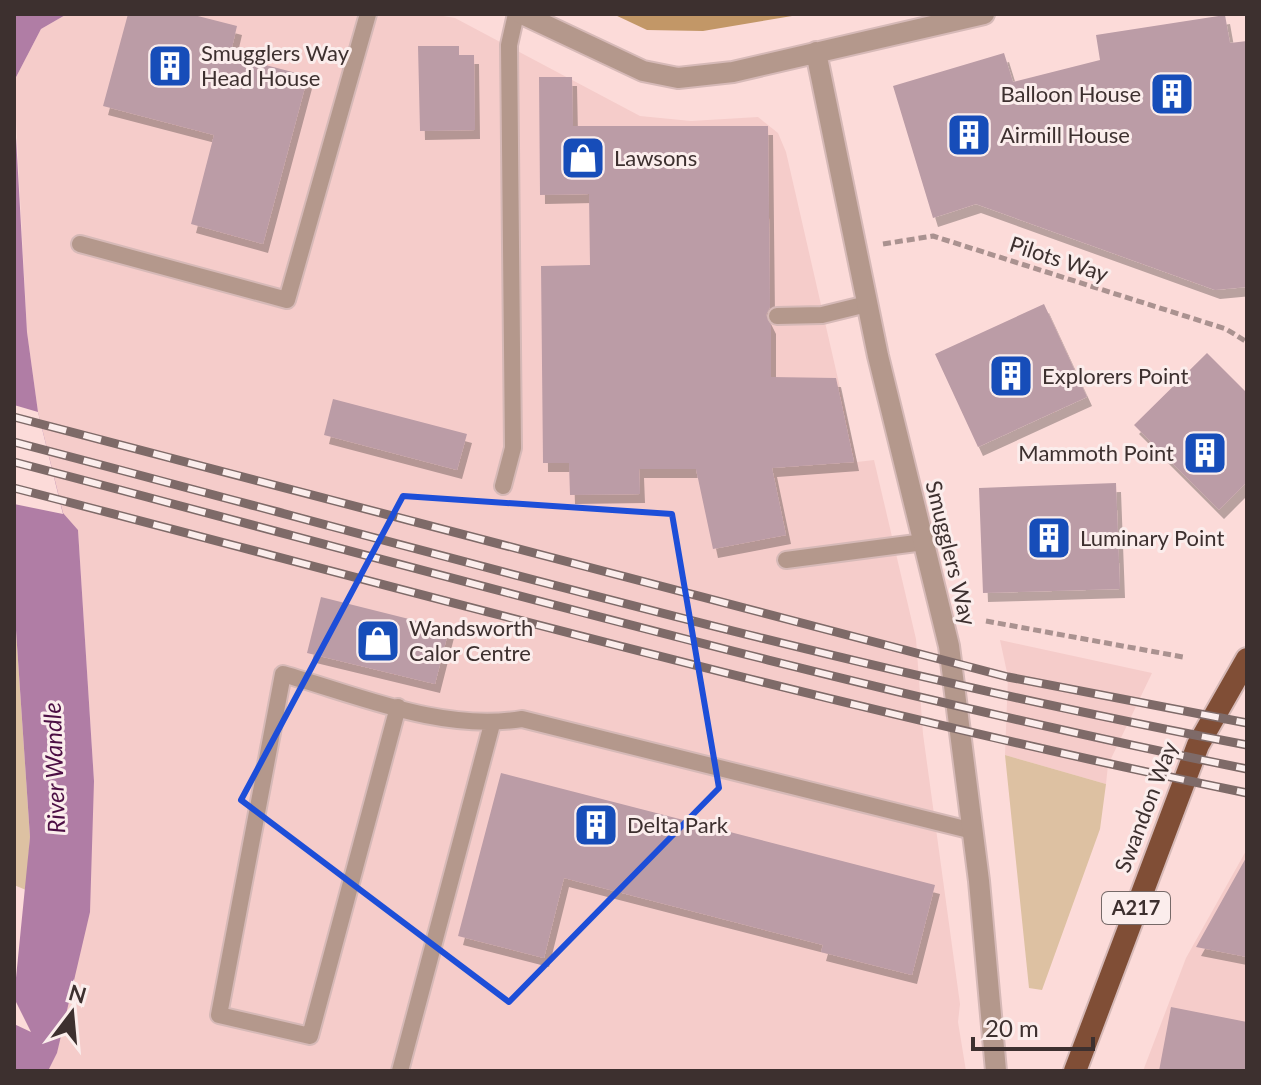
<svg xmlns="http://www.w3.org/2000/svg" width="1261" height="1085" font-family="Lato,sans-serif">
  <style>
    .built { fill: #f5ccca }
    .green { fill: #ddc1a2 }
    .forest { fill: #c29767 }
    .water { fill: #b07da5 }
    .pier { fill: #fcdbd9 }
    .building { fill: #bb9ca6; filter: url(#shadow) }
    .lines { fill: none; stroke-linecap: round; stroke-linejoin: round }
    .service-casing { stroke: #d6b9b7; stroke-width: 20 }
    .minor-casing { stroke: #d6b9b7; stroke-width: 24 }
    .trunk-casing { stroke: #d6b9b7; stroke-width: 26 }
    .path { stroke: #aa9290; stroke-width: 5; stroke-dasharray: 8 4; stroke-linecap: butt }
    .service { stroke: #b4988c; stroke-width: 16 }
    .minor { stroke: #b4988c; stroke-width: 20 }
    .trunk { stroke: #804e36; stroke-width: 22 }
    .rail-casing { stroke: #7e6a68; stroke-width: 9 }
    .rail { stroke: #fbedec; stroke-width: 6; stroke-dasharray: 18; stroke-linecap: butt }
    .marked { fill: none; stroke: #1d4ed8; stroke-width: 6; stroke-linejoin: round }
    .labels { text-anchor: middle; stroke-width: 6; stroke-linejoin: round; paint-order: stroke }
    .shield { fill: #fbedec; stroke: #766968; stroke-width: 2 }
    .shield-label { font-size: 20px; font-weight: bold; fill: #3d302f }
    .poi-label { font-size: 22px; fill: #3d302f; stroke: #fbedec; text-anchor: start }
    .street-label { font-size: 22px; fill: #3d302f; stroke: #fbedec }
    .water-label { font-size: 24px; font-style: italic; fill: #4c0f44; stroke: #fbedec }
  </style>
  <defs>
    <filter id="shadow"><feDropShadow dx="5" dy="9" stdDeviation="0" flood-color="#0004"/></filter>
  </defs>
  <rect width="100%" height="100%" fill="#fcdbd9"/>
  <path class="built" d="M67,14H431L455,18L640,116L691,121L758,117L778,133L786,152L857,462L874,460L916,639L923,734L960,1004L958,1022L966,1071H48L57,1053L94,781L78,530L63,514L38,412L27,332L14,81L41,29Z
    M1000,640L1152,673L1108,765L1106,784L1005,755L1008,677Z
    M1247,849V1071H1143L1186,958Z"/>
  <path class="green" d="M14,601L30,837L26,890L14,885Z
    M1005,755L1106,784L1100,829L1042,990L1029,988Z"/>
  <path class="forest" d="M613,14H804L703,31L647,30Z"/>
  <path class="water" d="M14,14H67L41,29L14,81Z
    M14,102L27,332L38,412L63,513L78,530L94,781L90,912L57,1053L48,1071H14V1024L31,1032L14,998L30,837L14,601Z"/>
  <path class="pier" d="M14,405L38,412L63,514L14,504Z"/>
  <path class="building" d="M128,14H190L237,26L230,56L308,76L263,244L191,224L214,135L103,106Z
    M1225,15L1230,43L1247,41V287L1215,290L976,204L933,218L893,86L1004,53L1013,82L1100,60L1096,35Z
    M418,46H459V55H474L475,130L420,131Z
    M539,77H572L573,126H768L770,307L766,315L771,325V377L836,378L854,462L772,468L786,535L713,549L696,469H639L640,494L570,495L569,463H543L541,266L590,265L589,194L540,195Z
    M1044,304L1087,397L978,447L935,354Z
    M1207,353L1247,393V482L1219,510L1134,425Z
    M333,399L467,434L457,470L324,435Z
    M1116,483L1120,589L983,593L979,488Z
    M321,597L449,629L435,684L307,653Z
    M501,773L935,885L912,975L821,952L823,945L564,878L544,958L458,936Z
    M1247,856V957L1196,947Z
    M1171,1007L1247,1022V1071H1159Z"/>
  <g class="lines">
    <g class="service-casing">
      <path id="service" d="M80,244L287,300L368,14
        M777,316L822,315L867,304
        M503,486L513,448L509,45L516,14
        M786,560L924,542
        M398,707L310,1036L219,1015L283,674C360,696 442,732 522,719L973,831
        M400,1071L492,724"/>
    </g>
    <g class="minor-casing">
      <path id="minor" d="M522,14L643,71L678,78L733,72L984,14
        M816,52L878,356L949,646L979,881L996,1071"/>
    </g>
    <g class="trunk-casing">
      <path id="trunk" d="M1075,1071L1198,745L1247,659"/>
    </g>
    <path class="path" d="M883,244L933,236L1226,329L1247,342
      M986,621L1183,657"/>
    <use href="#service" class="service"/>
    <use href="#minor" class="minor"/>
    <use href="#trunk" class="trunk"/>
    <g class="rail-casing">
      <path id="rail" d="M14,417L1008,677L1247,723
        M14,442C423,549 831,667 1247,745
        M14,462C424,569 832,686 1247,769
        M14,488C424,594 832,708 1247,793"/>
    </g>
    <use href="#rail" class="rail"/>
  </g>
  <path class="marked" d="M403,496L672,514L719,788L509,1002L241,800Z"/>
  <defs>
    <g id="building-square" transform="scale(2.3)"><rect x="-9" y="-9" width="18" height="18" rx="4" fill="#174db9" stroke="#fbedec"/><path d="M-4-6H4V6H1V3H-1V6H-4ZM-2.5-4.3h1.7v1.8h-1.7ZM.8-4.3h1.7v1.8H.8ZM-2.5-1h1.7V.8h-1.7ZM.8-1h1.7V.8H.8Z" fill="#fff"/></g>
    <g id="shop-square" transform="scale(2.3)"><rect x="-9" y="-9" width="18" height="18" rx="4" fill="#174db9" stroke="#fbedec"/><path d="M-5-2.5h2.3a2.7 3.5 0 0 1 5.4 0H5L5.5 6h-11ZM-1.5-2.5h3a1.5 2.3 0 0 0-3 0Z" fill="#fff"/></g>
  </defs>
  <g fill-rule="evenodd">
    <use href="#building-square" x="170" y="66"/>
    <use href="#building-square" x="1172" y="94"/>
    <use href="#building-square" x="969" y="135"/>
    <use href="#shop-square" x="583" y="158"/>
    <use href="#building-square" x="1011" y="376"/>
    <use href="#building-square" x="1205" y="453"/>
    <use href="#building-square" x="1049" y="538"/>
    <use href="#shop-square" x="378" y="641"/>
    <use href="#building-square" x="596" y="825"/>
  </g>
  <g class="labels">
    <rect class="shield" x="1102" y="892" width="68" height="32" rx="6"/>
    <g class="shield-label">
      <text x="1136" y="915">A217</text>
    </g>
    <g class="poi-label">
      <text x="201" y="61">Smugglers Way<tspan x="201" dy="25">Head House</tspan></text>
      <text x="1141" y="102" text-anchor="end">Balloon House</text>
      <text x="1000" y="143">Airmill House</text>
      <text x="614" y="166">Lawsons</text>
      <text x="1042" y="384">Explorers Point</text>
      <text x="1174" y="461" text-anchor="end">Mammoth Point</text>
      <text x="1080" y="546">Luminary Point</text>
      <text x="409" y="636">Wandsworth<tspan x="409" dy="25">Calor Centre</tspan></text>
      <text x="627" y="833">Delta Park</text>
    </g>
    <g class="street-label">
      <text transform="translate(1059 259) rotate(18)" y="8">Pilots Way</text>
      <text transform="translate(951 553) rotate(76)" y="8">Smugglers Way</text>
      <text transform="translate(1146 807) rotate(-69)" y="8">Swandon Way</text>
    </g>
    <g class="water-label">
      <text transform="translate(55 768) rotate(-92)" y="8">River Wandle</text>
    </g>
  </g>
  <rect width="1261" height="1085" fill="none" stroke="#3d302f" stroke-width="32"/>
  <g transform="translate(72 1013) rotate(16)" stroke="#fbedec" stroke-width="6" paint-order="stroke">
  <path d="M0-6L14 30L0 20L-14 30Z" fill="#3d302f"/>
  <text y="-12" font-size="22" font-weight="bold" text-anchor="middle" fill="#3d302f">N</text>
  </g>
  <path d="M973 1037v12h120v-12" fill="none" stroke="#3d302f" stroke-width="4"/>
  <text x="985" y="1037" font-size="24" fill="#3d302f" stroke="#fbedec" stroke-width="6" paint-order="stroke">20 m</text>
</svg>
